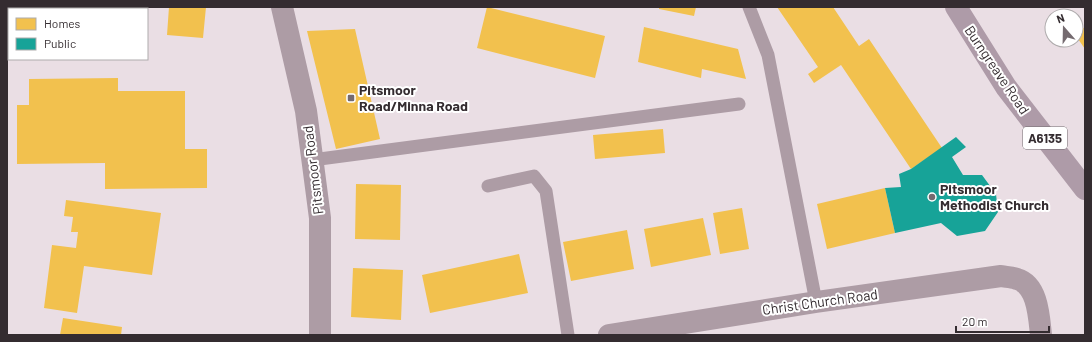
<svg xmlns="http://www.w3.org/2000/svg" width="1092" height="342" font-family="Barlow,sans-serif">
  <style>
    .homes { fill: #f2c14e }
    .public { fill: #17a398 }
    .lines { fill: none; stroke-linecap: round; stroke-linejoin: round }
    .service { stroke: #ad9ca5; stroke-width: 13 }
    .minor { stroke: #ad9ca5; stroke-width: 22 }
    .tertiary { stroke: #ad9ca5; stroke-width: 22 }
    .primary { stroke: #ae9ba8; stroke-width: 22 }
    .poi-dot { fill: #746a6f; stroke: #fff; stroke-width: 1.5 }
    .labels { text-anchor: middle; stroke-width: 4; stroke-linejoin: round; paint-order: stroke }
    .shield { fill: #fff; stroke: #716b6e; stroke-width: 1 }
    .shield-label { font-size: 13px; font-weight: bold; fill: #342c30 }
    .street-label { font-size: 14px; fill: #342c30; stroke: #fff }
    .poi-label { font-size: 14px; font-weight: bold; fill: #342c30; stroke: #fff; text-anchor: start }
  </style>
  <rect width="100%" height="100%" fill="#eadee4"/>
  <path class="homes" d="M169,7H206L203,38L167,35Z
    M487,7L605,36L595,78L477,48Z
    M659,7H696L694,16L659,9Z
    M777,7H833L859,46L869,39L942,148L911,169L841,65L814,83L808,74L818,67Z
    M644,27L738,49L746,79L702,69L701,78L638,62Z
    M1085,27V49L1076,36V33Z
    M355,29L380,139L336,149L307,31Z
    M118,78V91H185V149H207V188L105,189V163L17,164V105H29V79Z
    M663,129L665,153L595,159L593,135Z
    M356,184L401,185L400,240L355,239Z
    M885,188L895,233L827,249L817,204Z
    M66,200L161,213L152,275L84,266L77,313L44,308L52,245L76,248L78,232H71L73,217L64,216Z
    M742,208L749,249L720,254L713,213Z
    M703,218L711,255L651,267L644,229Z
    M627,230L634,269L571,281L563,242Z
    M519,254L528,293L430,313L422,275Z
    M353,268L403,270L401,320L351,317Z
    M63,318L122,327L121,335H60Z"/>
  <path class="public" d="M956,137L966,147L952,157L963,175H982L996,194L998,212L985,231L957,236L941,223L895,233L885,188L901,187L899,174L911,169Z"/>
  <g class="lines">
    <path class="service" d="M749,7L768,55L816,302
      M312,160L739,104
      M488,186L534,176L546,191L568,335"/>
    <path class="minor" d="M609,335L816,302L1001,276C1006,277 1012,277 1017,279C1038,285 1039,317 1041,335"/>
    <path class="tertiary" d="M282,7L306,111L320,218V335"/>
    <path class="primary" d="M956,7L1006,87L1085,189"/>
  </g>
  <g class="poi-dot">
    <rect x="347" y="94" width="8" height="8" rx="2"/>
    <circle cx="932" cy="197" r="4"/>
  </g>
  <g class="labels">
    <rect class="shield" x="1023" y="127" width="44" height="22" rx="3"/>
    <g class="shield-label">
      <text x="1045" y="143">A6135</text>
    </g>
    <g class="street-label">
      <text transform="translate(997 70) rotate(56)" y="5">Burngreave Road</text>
      <text transform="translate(313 170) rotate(-97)" y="5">Pitsmoor Road</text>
      <text transform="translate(820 302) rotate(-8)" y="5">Christ Church Road</text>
    </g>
    <g class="poi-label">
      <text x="359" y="95">Pitsmoor<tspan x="359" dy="16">Road/Minna Road</tspan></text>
      <text x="940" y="194">Pitsmoor<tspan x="940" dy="16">Methodist Church</tspan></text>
    </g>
  </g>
  <rect width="1092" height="342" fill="none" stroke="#342c30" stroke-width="16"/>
  <rect x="8" y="8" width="140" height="52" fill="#ffffff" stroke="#aeabac"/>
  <rect x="16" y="18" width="20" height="12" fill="#f2c14e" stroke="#aeabac"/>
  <text x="44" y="28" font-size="12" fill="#342c30">Homes</text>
  <rect x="16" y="38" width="20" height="12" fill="#17a398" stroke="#aeabac"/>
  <text x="44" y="48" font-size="12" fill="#342c30">Public</text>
  <g transform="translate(1064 28) rotate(340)"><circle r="19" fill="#ffffff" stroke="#aeabac"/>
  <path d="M0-3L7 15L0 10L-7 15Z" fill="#746a6f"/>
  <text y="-6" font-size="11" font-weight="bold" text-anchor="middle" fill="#342c30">N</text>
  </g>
  <path d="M956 326v6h93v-6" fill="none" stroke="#342c30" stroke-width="2"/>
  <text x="962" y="326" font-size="12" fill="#342c30" stroke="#ffffff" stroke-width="3" paint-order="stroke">20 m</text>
</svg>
